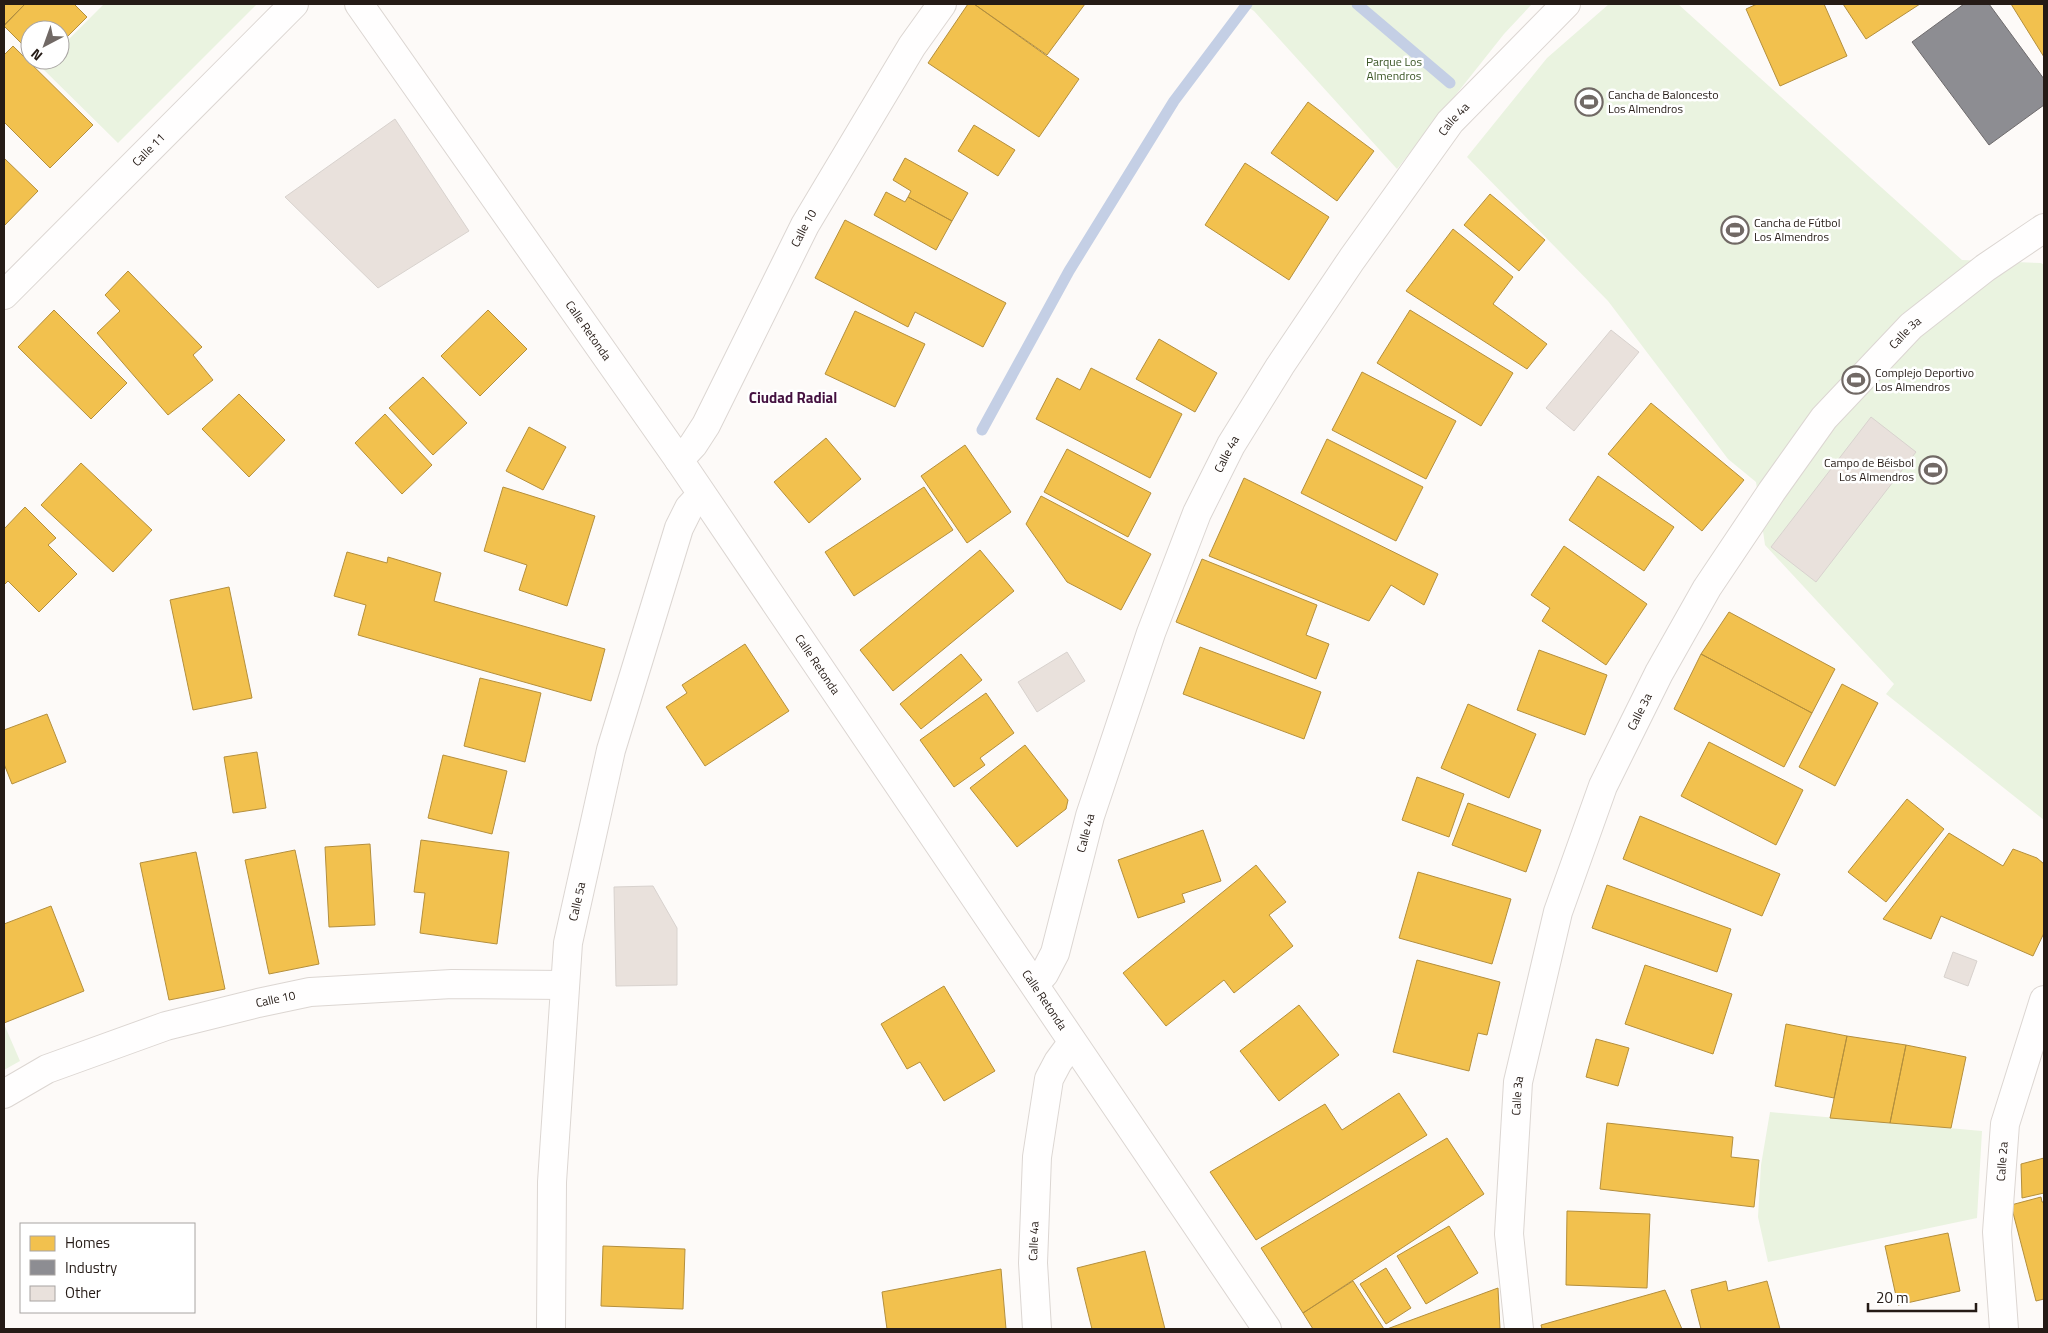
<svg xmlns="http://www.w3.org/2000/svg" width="2048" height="1333" font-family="'Titillium Web',sans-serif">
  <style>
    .green { fill: #eaf3e0 }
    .homes { fill: #f2c14e; stroke: #b48f3d }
    .industry { fill: #8d8d92; stroke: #6e6b6d }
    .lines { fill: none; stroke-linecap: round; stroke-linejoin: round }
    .stream { stroke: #c4cfe5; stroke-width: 11 }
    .building { fill: #e9e1dc; stroke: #d8d2ce }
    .minor-casing { stroke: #dcd6d2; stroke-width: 30 }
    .minor { stroke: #fffefe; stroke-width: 28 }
    .labels { text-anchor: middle; stroke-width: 5; stroke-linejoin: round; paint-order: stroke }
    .park-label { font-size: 12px; fill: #395424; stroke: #fff }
    .poi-label { font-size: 12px; fill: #251b16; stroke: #fff; text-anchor: start }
    .street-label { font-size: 12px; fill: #251b16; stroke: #fff }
    .quarter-label { font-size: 15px; font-weight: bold; fill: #441140; stroke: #fff }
  </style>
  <rect width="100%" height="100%" fill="#fdfaf8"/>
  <path class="green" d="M104,4H257L118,143L41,67L47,60H60V48Z
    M1243,4H1532L1504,34L1397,169L1254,11Z
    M1609,4H1678L1962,260L2041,263L2044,265V820L1886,694L1894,684L1765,545L1756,482L1728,459L1608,301L1467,157L1547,58Z
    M4,1024L20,1061L4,1070Z
    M1770,1112L1982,1131L1977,1218L1768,1262L1758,1217L1761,1165Z"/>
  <path class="homes" d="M4,4H25L4,25Z
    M25,4H74L87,17L60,44V30H30V52L4,26Z
    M968,4H974L1079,79L1039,137L928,63Z
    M974,4H1085L1047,55Z
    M1757,4H1824L1847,56L1780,86L1746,9Z
    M1843,4H1920L1866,39Z
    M2011,4H2044V57Z
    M13,46L93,125L50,168L4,122V55Z
    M1308,102L1374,151L1337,201L1271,153Z
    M974,125L1015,150L998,176L958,151Z
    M4,158L38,191L4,226Z
    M905,158L968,193L952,221L908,197L911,191L893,180Z
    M1245,163L1329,217L1289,280L1205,225Z
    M886,192L905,202L908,197L952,221L936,250L874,215Z
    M1490,194L1545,240L1519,271L1464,225Z
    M845,220L1006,303L983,347L915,312L908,327L815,278Z
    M1453,229L1513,277L1493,304L1547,344L1527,369L1406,291Z
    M128,271L202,347L193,355L213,380L168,415L97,333L120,311L105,295Z
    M54,310L127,383L91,419L18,347Z
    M488,310L527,349L480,396L441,356Z
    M1410,310L1513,373L1481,426L1377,363Z
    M855,311L925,344L895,407L825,374Z
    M1159,339L1217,373L1195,412L1136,379Z
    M1091,368L1182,414L1150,478L1036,419L1057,378L1080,390Z
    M1362,372L1456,421L1426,479L1332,430Z
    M423,377L467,423L433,455L389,408Z
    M239,394L285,440L249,477L202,429Z
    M1651,403L1744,480L1702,531L1608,454Z
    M385,414L432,465L402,494L355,443Z
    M529,427L566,447L543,490L506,471Z
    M826,438L861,479L809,523L774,482Z
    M1327,439L1423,487L1396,541L1301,493Z
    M965,445L1011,512L967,543L921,476Z
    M1067,449L1151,493L1128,537L1044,492Z
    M81,463L152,530L113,572L41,505Z
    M1598,476L1674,527L1644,571L1569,520Z
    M1244,478L1438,574L1424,605L1391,585L1369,621L1209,556Z
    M503,487L595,516L567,606L519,590L527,565L484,551Z
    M924,487L953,530L854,596L825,552Z
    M1041,496L1151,554L1121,610L1067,582L1026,524Z
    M25,507L56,538L48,545L77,574L39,612L8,581L4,585V529Z
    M1564,546L1647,604L1606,665L1542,621L1550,608L1531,595Z
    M980,550L1014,591L893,691L860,650Z
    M347,552L387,563L388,557L441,573L434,601L605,649L591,701L358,635L366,605L334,596Z
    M1202,559L1317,605L1306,635L1329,644L1316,679L1176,622Z
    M229,587L252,698L193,710L170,600Z
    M1729,612L1835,669L1812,713L1701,654Z
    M745,644L789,711L705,766L666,707L687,693L682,685Z
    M1200,647L1321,692L1304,739L1183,694Z
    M1539,650L1607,675L1585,735L1517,710Z
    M961,654L982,680L921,729L900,704Z
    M1701,654L1812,713L1784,767L1674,709Z
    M480,678L541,693L525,762L464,746Z
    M1842,684L1878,703L1835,786L1799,767Z
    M986,693L1014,733L980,758L985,765L954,787L920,740Z
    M1468,704L1536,734L1509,798L1441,768Z
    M47,714L66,762L12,784L4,764V730Z
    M1709,742L1803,790L1776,845L1681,796Z
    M1025,745L1068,800L1066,809L1017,847L970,788Z
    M257,752L266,808L233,813L224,757Z
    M443,755L507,771L492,834L428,818Z
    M1417,777L1464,794L1449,837L1402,820Z
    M1907,799L1944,829L1886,902L1848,872Z
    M1468,803L1541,830L1526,872L1452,845Z
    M1640,816L1780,874L1762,916L1623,859Z
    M1203,830L1221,881L1182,894L1185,902L1138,918L1118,860Z
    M1949,833L2003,866L2013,849L2037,858L2044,864V933L2033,956L1941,916L1931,939L1883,919Z
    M421,840L509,852L497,944L420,933L425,893L414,892Z
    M370,844L375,925L329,927L325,847Z
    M295,850L319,964L269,974L245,860Z
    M196,852L225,989L169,1000L140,863Z
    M1256,865L1286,902L1269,915L1293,946L1234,993L1224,980L1166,1026L1123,973Z
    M1418,872L1511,899L1492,964L1399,938Z
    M1607,885L1731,929L1717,972L1592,928Z
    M51,906L84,991L4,1023V924Z
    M1417,960L1500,982L1487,1035L1478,1033L1469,1071L1393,1052Z
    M1645,965L1732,994L1713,1054L1625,1024Z
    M944,986L995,1071L944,1101L920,1062L907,1069L881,1024Z
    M1299,1005L1339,1055L1279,1101L1240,1051Z
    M1786,1024L1847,1036L1834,1098L1775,1086Z
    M1847,1036L1906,1045L1890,1123L1830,1118Z
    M1596,1039L1629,1048L1618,1086L1586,1077Z
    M1906,1045L1966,1057L1951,1128L1890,1123Z
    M1399,1093L1427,1135L1256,1240L1210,1172L1325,1104L1342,1130Z
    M1607,1123L1733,1137L1731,1157L1759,1160L1754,1207L1600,1189Z
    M1447,1138L1484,1194L1303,1313L1261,1248Z
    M2044,1158V1193L2022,1198L2021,1164Z
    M2041,1197L2042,1202H2044V1299L2036,1301L2011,1205Z
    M1567,1211L1650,1214L1647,1288L1566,1285Z
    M1449,1226L1478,1273L1426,1304L1397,1256Z
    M1948,1233L1960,1291L1898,1305L1885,1246Z
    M603,1246L685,1249L683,1309L601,1306Z
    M1145,1251L1165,1329H1092L1077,1268Z
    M1386,1268L1411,1308L1386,1324L1360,1284Z
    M1001,1269L1006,1329H887L882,1292Z
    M1353,1281L1384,1329H1313L1303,1313Z
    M1726,1281L1728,1291L1767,1281L1780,1329H1701L1691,1290Z
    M1498,1288L1500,1329H1387Z
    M1665,1290L1682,1329H1542L1541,1325Z"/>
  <path class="industry" d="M1964,4H1989L2044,79V105L1989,145L1912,42Z"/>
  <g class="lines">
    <path class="stream" d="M1357,4L1450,83
      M982,430L1069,271L1174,101L1247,4"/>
  </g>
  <path class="building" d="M395,119L469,231L378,288L285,197Z
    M1611,330L1639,352L1574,431L1546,408Z
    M1871,417L1916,452L1816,582L1771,547Z
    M1067,652L1085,681L1037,712L1018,682Z
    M653,886L677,928V985L616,986L614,887Z
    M1953,952L1977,961L1968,986L1944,977Z"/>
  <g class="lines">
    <g class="minor-casing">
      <g id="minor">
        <path id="s1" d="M359,4L679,460L1267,1329"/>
        <path id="s2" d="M4,295L294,4"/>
        <path id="s3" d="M679,460L693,445L706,425L805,225L912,46L942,4"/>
        <path id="s4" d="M1035,984L1044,974L1055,953L1090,816L1151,633L1197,513L1231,445L1280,366L1352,259L1450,122L1566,4"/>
        <path id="s5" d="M4,1094L47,1069L166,1026L258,1003L310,992L452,984L564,985"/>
        <path id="s6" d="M551,1329L552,1182L568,943L611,750L679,528L689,508L701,495"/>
        <path id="s7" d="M1037,1329L1033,1263L1037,1157L1049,1079L1058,1062L1072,1043"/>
        <path id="s8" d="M1519,1329L1509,1234L1518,1082L1558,912L1603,786L1659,673L1707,588L1772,491L1824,418L1911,326L1985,268L2044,228"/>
        <path id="s9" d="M2004,1329L1997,1232L2005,1124L2044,1000"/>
      </g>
    </g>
    <use href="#minor" class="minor"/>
  </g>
  <defs>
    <g id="stadium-ring" transform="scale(1.4375)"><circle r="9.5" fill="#fff" stroke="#716965" stroke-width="1.5"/><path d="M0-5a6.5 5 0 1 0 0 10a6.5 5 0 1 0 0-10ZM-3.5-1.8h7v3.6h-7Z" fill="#716965"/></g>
  </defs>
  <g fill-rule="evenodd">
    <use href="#stadium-ring" x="1589" y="102"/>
    <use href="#stadium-ring" x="1735" y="230"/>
    <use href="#stadium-ring" x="1856" y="380"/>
    <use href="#stadium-ring" x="1933" y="470"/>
  </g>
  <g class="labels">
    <g class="park-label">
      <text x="1394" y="66">Parque Los<tspan x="1394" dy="14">Almendros</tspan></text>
    </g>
    <g class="poi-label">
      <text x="1608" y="99">Cancha de Baloncesto<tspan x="1608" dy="14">Los Almendros</tspan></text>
      <text x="1754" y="227">Cancha de Fútbol<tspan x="1754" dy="14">Los Almendros</tspan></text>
      <text x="1875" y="377">Complejo Deportivo<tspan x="1875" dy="14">Los Almendros</tspan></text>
      <text x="1914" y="467" text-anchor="end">Campo de Béisbol<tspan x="1914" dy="14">Los Almendros</tspan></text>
    </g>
    <g class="street-label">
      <text dy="4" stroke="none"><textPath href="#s4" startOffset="971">Calle 4a</textPath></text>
      <text dy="4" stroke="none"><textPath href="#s2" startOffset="205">Calle 11</textPath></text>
      <text dy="4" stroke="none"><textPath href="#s3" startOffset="264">Calle 10</textPath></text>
      <text dy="4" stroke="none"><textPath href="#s1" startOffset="399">Calle Retonda</textPath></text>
      <text dy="4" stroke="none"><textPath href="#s8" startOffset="1104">Calle 3a</textPath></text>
      <text dy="4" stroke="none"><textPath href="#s4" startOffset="566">Calle 4a</textPath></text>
      <text dy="4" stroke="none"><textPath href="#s1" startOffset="804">Calle Retonda</textPath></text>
      <text dy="4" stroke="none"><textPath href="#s8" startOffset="639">Calle 3a</textPath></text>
      <text dy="4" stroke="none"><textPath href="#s4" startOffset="161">Calle 4a</textPath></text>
      <text dy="4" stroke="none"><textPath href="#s6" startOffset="429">Calle 5a</textPath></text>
      <text dy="4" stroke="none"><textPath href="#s5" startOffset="289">Calle 10</textPath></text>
      <text dy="4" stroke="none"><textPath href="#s1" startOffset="1209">Calle Retonda</textPath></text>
      <text dy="4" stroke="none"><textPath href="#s8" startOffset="234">Calle 3a</textPath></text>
      <text dy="4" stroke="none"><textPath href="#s9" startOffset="168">Calle 2a</textPath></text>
      <text dy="4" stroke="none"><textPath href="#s7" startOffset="88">Calle 4a</textPath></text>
    </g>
    <g class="quarter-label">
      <text x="793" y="403">Ciudad Radial</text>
    </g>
  </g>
  <rect width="2048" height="1333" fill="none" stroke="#251b16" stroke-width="10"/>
  <rect x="20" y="1223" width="175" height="90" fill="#ffffff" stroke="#a8a4a2"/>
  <rect x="30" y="1236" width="25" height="15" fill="#f2c14e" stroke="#a8a4a2"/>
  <text x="65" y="1248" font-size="15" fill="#251b16">Homes</text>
  <rect x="30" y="1260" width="25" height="15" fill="#8d8d92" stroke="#a8a4a2"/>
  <text x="65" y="1273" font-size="15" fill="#251b16">Industry</text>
  <rect x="30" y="1286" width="25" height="15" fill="#e9e1dc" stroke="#a8a4a2"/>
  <text x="65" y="1298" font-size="15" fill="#251b16">Other</text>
  <g transform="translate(45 45) rotate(221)"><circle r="24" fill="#ffffff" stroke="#a8a4a2"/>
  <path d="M0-4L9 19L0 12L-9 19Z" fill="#716965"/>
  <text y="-8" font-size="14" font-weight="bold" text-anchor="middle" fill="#251b16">N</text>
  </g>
  <path d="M1868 1303v8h108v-8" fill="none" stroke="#251b16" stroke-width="2.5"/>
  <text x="1876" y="1303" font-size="15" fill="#251b16" stroke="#ffffff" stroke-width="4" paint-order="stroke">20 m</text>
</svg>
